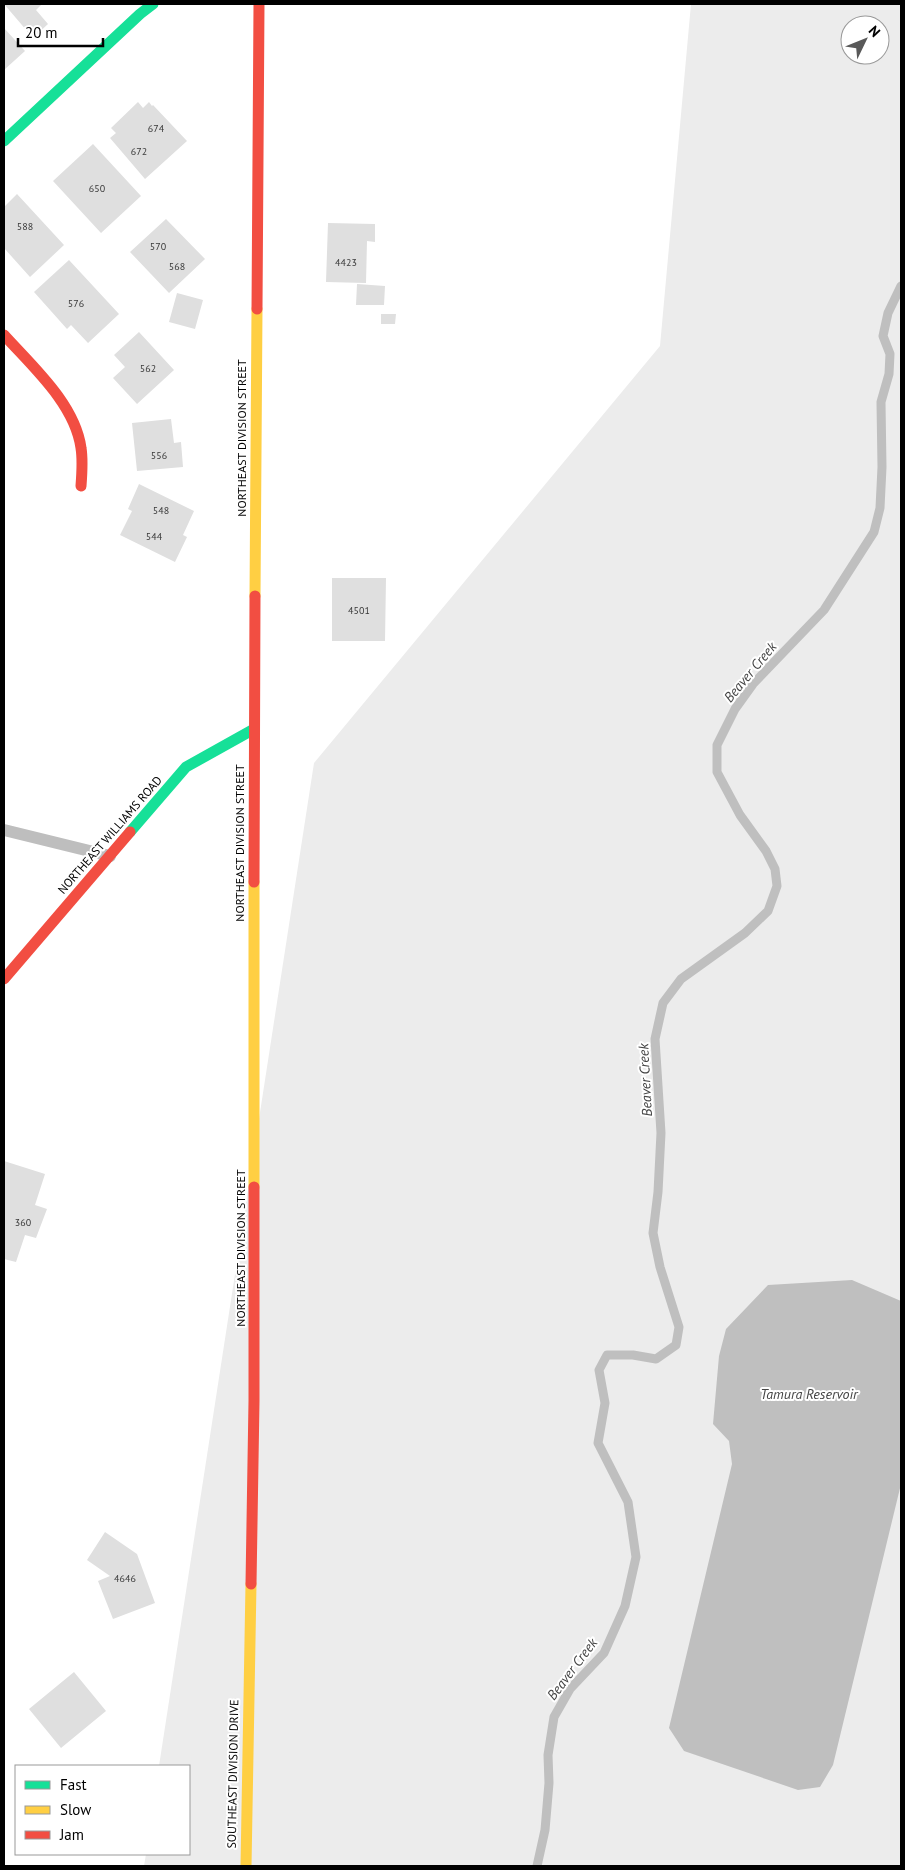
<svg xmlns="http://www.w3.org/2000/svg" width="905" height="1870" font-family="'PT Sans',sans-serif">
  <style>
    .green { fill: #ececec; fill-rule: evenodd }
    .water { fill: #bfbfbf }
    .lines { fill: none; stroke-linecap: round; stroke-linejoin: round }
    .stream { stroke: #bfbfbf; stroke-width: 9 }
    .building { fill: #dfdfdf }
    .lane { stroke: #bebebe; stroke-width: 12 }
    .fast { stroke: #16e098; stroke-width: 11 }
    .slow { stroke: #ffcf43; stroke-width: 11 }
    .jam { stroke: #f24e42; stroke-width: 11 }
    .labels { text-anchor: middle; stroke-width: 4; stroke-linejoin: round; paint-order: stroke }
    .number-label { font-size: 10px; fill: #383838 }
    .street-label { font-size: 12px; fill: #000; stroke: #fff }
    .water-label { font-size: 14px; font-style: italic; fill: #444; stroke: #fff }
  </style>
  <rect width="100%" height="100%" fill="#fff"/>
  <path class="green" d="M691,4H901V1866H144L146,1854H189V1766H159L314,763L660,346ZM850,25H880V55H850Z"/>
  <path class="water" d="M852,1280L901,1301V1484L833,1765L820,1787L798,1790L684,1751L669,1728L732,1464L729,1441L713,1424L719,1356L726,1329L768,1285Z"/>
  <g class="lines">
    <path class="stream" d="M537,1866L545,1830L549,1783L548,1755L554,1717L570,1689L604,1653L625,1606L636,1557L628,1502L598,1443L605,1403L599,1370L607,1355H633L656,1359L676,1345L679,1327L660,1267L653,1233L658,1192L661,1133L655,1039L663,1003L681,979L745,933L768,911L777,886L775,869L766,851L740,815L717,772V745L735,709L753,684L824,610L874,532L880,508L882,467L881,402L889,374L890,354L883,336L888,313L901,286"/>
  </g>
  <path class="building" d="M4,4H42L36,10L48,24L33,38Z
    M4,28L25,51L4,70Z
    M138,102L143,108L149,102L152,106L153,105L187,141L145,179L110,138L116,133L111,128Z
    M93,144L141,196L101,233L53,181Z
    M17,194L64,245L30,277L4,248V207Z
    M166,219L205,259L169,293L130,252Z
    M328,223L375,224V242L367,241L366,283L326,282Z
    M69,260L119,314L88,343L71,325L67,329L34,292Z
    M357,284L385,286L384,305H356Z
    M177,293L203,300L195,329L169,322Z
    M381,314H396L395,324H381Z
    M139,332L174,370L137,404L113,378L125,367L114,355Z
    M171,419L174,443L181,442L183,467L137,471L132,423Z
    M139,484L194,511L183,535L187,537L175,562L120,535L132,511L128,509Z
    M332,578H386L385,641H332Z
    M4,1161L45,1174L35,1205L47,1209L36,1238L25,1235L16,1262L4,1259Z
    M105,1532L137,1554L155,1603L113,1619L98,1581L110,1576L87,1560Z
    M74,1672L106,1711L61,1748L29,1709Z"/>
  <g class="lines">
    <path class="lane" d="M4,830L110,856"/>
    <path class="fast" d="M4,141L140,14L153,4
      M130,832L186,767L254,729"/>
    <path class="slow" d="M255,596L257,309
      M254,882V1187
      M246,1866L251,1584"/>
    <path class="jam" d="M257,309L259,4
      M4,335C32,366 75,404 81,448C83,460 82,473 81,486
      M254,882L255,596
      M4,979L130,832
      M251,1584L254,1401V1187"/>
  </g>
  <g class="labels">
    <g class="number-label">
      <text x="156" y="132">674</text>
      <text x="139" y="155">672</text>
      <text x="97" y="192">650</text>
      <text x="25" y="230">588</text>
      <text x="158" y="250">570</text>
      <text x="346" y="266">4423</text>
      <text x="177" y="270">568</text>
      <text x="76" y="307">576</text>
      <text x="148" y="372">562</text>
      <text x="159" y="459">556</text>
      <text x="161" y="514">548</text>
      <text x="154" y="540">544</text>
      <text x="359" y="614">4501</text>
      <text x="23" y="1226">360</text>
      <text x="125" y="1582">4646</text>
    </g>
    <g class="street-label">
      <text transform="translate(242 438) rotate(-90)" y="4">NORTHEAST DIVISION STREET</text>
      <text transform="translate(110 835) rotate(-49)" y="4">NORTHEAST WILLIAMS ROAD</text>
      <text transform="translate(240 843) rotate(-90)" y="4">NORTHEAST DIVISION STREET</text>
      <text transform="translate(241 1248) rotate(-90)" y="4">NORTHEAST DIVISION STREET</text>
      <text transform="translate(233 1774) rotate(-89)" y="4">SOUTHEAST DIVISION DRIVE</text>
    </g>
    <g class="water-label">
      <text transform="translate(750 672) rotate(-50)" y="5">Beaver Creek</text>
      <text transform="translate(645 1080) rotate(-93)" y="5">Beaver Creek</text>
      <text x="809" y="1399">Tamura Reservoir</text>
      <text transform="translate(572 1669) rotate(-53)" y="5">Beaver Creek</text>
    </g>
  </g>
  <rect width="905" height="1870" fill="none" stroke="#000000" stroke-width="10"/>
  <rect x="15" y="1765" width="175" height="90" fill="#ffffff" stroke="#999999"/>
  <rect x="25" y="1781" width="25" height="8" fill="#16e098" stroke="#999999"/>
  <text x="60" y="1790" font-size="15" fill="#000000">Fast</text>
  <rect x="25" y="1806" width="25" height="8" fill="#ffcf43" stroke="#999999"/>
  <text x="60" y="1815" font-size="15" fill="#000000">Slow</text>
  <rect x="25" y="1831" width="25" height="8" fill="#f24e42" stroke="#999999"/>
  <text x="60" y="1840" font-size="15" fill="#000000">Jam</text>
  <g transform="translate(865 40) rotate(47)"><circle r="24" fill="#ffffff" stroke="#999999"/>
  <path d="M0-4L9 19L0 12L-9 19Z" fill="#595959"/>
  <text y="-8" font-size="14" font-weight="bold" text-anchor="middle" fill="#000000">N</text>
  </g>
  <path d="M18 38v8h85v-8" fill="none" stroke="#000000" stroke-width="2.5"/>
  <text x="25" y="38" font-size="15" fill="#000000" stroke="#ffffff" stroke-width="4" paint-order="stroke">20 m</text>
</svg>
